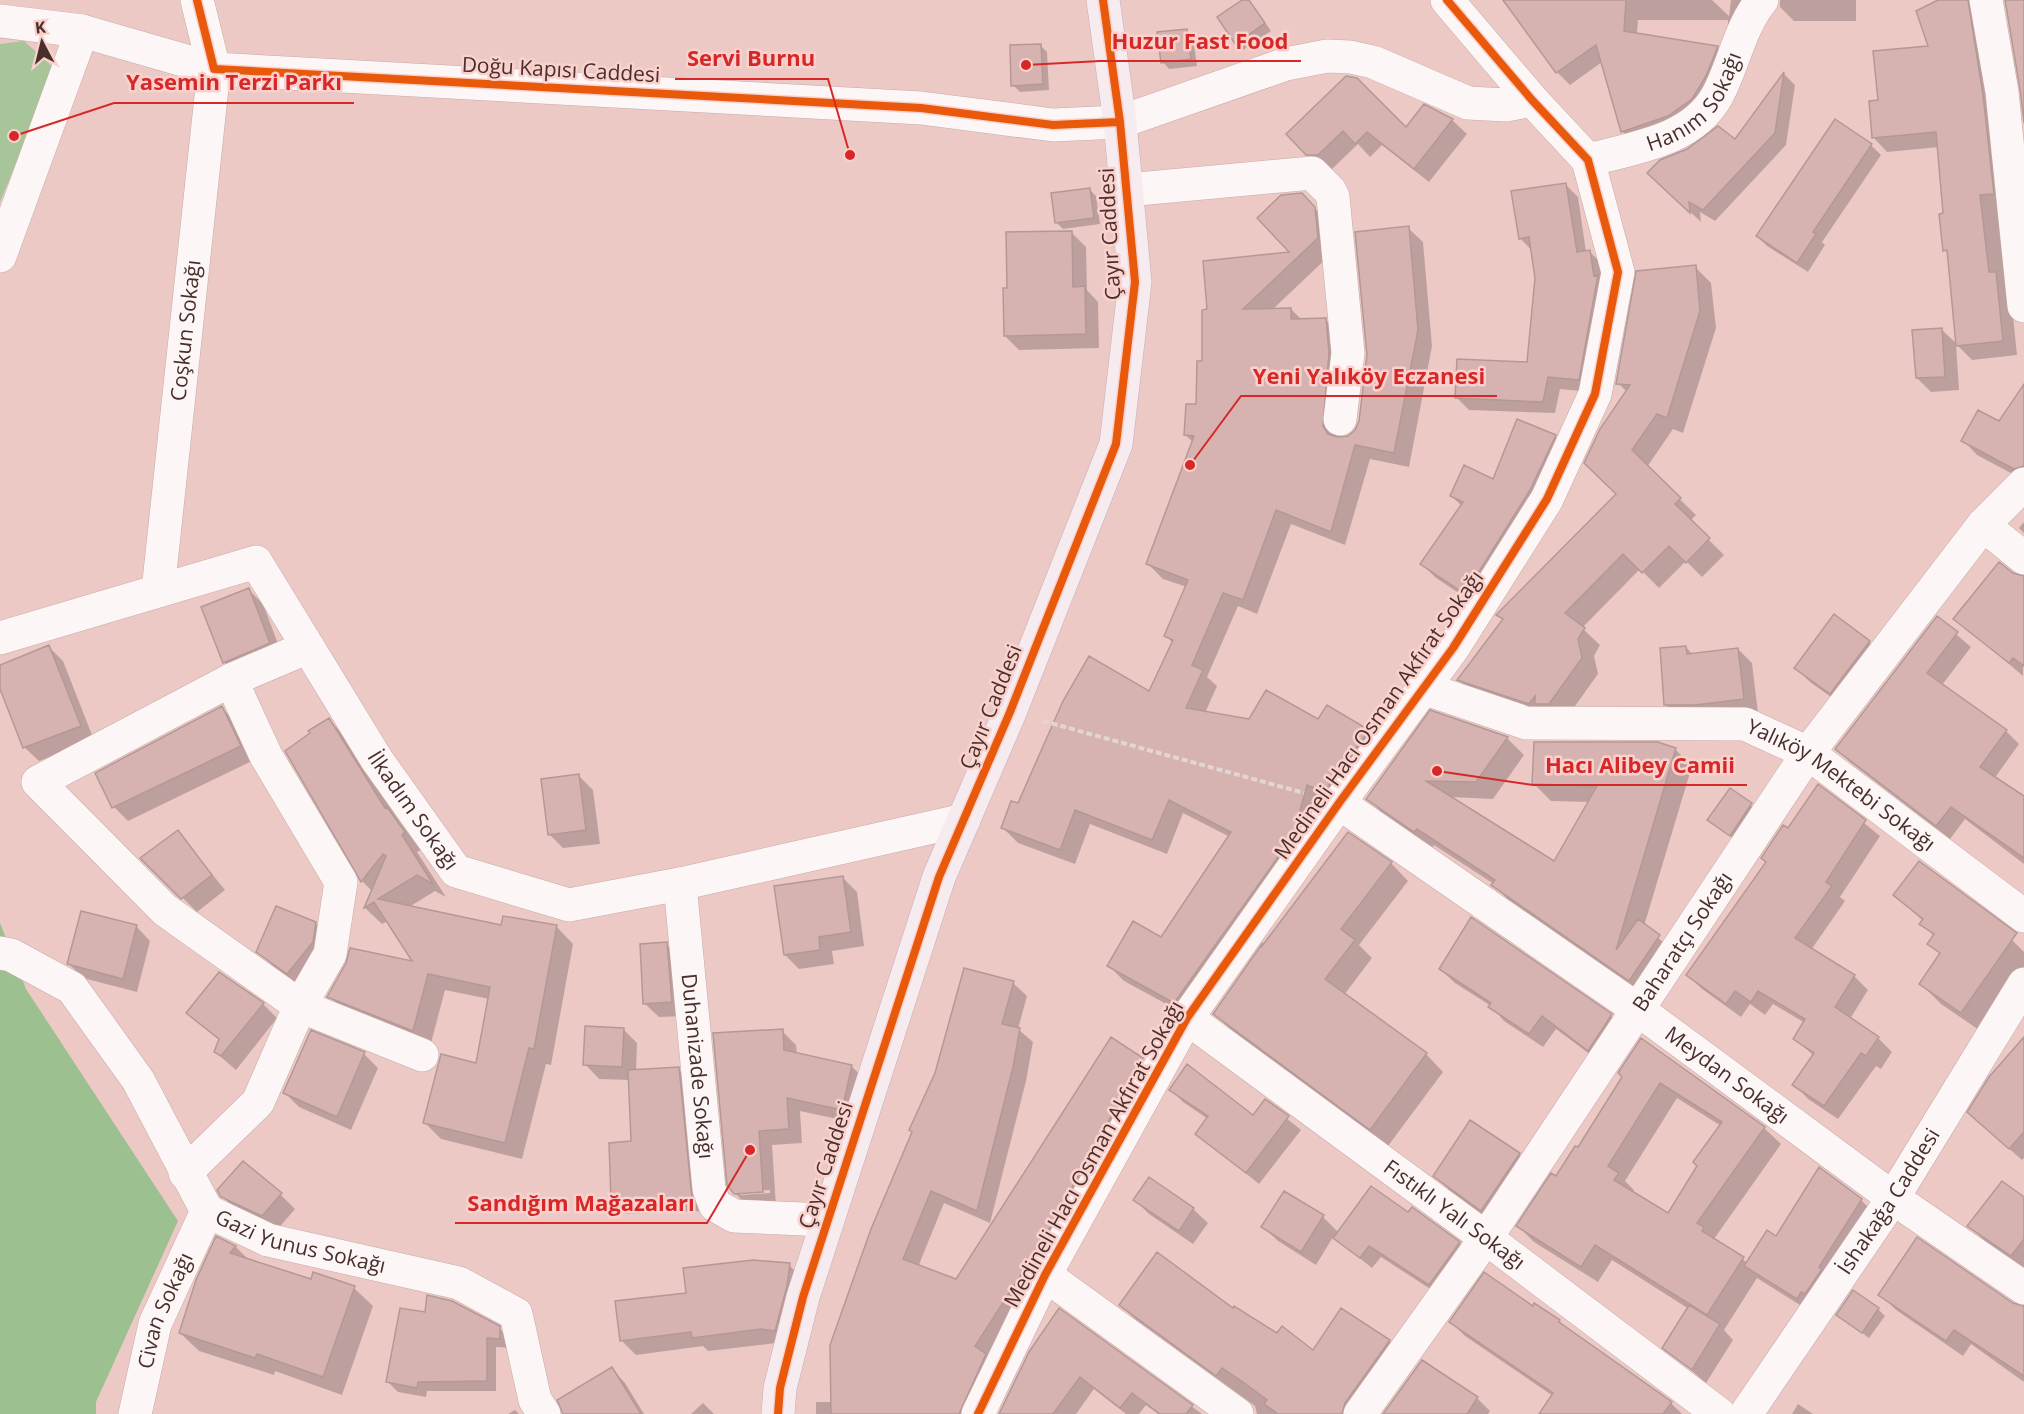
<svg xmlns="http://www.w3.org/2000/svg" width="2024" height="1414" font-family="'Open Sans',sans-serif">
  <style>
    .green { fill: #a8c599 }
    .forest { fill: #9dc090 }
    .shadow { fill: #0003; fill-rule: evenodd }
    .building { fill: #d6b3b0; stroke: #b49896; stroke-width: 1.5; fill-rule: evenodd }
    .lines { fill: none; stroke-linecap: round; stroke-linejoin: round }
    .minor-casing { stroke: #c6aaa7; stroke-width: 34 }
    .major-casing { stroke: #c7acb4; stroke-width: 34 }
    .path { stroke: #e2d6d4; stroke-width: 4; stroke-dasharray: 6 3; stroke-linecap: butt }
    .minor { stroke: #fcf7f6; stroke-width: 33 }
    .major { stroke: #f6ecf0; stroke-width: 33 }
    .cycleway-casing { stroke: #fad1cc; stroke-width: 11 }
    .cycleway { stroke: #e8590c; stroke-width: 8 }
    .labels { text-anchor: middle; stroke-width: 5; stroke-linejoin: round; paint-order: stroke }
    .street-label { font-size: 21px; fill: #492f2c; stroke: #fad1cc }
    .leader { fill: none; stroke: #d62828; stroke-width: 2 }
    .callout-dot { fill: #d62828; stroke: #fad1cc; stroke-width: 2 }
    .callout-label { font-size: 22px; text-anchor: middle; font-weight: bold; fill: #d62828; stroke: #fad1cc; stroke-width: 5; stroke-linejoin: round; paint-order: stroke }
  </style>
  <rect width="100%" height="100%" fill="#edc9c6"/>
  <path class="green" d="M24,41L55,69L0,202V44Z"/>
  <path class="forest" d="M0,923L26,989L178,1221L96,1402V1414H0Z"/>
  <path class="shadow" d="M1245,0L1253,5L1271,31L1243,50L1236,43Z
    M1502,0H1712L1729,16L1731,0H1763L1740,36L1728,24V20H1638L1637,34L1717,47L1730,61L1705,112L1636,145L1623,132L1602,62L1570,85L1557,72Z
    M1780,0H1856V21H1794L1780,7Z
    M1941,0H1988L1997,158L2017,355L1972,360L1956,344L1959,390L1931,392L1917,378L1941,329L1958,345L1949,254L1945,250L1939,147L1887,152L1873,137L1880,101L1930,47Z
    M1186,30L1193,37L1197,66L1169,69L1163,62Z
    M1040,45L1047,52L1049,90L1020,92L1013,85Z
    M1784,74L1795,85L1786,145L1715,221L1700,212L1701,222L1661,185L1735,141Z
    M1347,77L1406,129L1424,106L1452,120L1467,134L1429,182L1382,145L1370,157L1358,144L1332,169L1322,168L1289,134Z
    M1871,145L1881,155L1822,242L1825,245L1808,272L1767,246L1757,236Z
    M1565,184L1578,197L1586,252L1589,251L1602,264L1605,284L1591,392L1560,389L1555,413L1469,410L1456,397L1529,364L1536,278L1532,251L1520,238Z
    M1089,189L1096,196L1100,224L1063,229L1056,222Z
    M1301,194L1329,223L1332,253L1272,310L1291,309L1302,320L1325,319L1340,334L1343,368L1337,439L1348,437L1357,431L1408,228L1423,242L1432,346L1409,467L1370,459L1345,545L1291,524L1257,614L1238,606L1207,677L1217,686L1205,713L1250,720L1319,721L1327,707L1368,731L1383,746L1190,1017L1124,981L1109,966L1162,939L1230,837L1183,813L1167,854L1090,824L1075,864L1018,843L1003,828L1019,805L1150,693L1173,643L1166,636L1187,587L1163,579L1148,564L1193,442L1185,435L1198,406L1209,311L1293,253Z
    M1072,233L1086,247L1087,290L1098,302L1099,348L1019,350L1005,336L1009,289Z
    M1695,267L1711,283L1716,328L1683,433L1673,429L1647,467L1696,515L1690,521L1724,555L1702,577L1686,561L1659,588L1640,569L1582,628L1600,645L1594,656L1598,674L1565,720L1475,696L1459,680L1504,620L1498,615L1618,494L1627,392L1618,383Z
    M2024,387V480L1977,455L1963,440L2000,423Z
    M1555,436L1569,450L1480,607L1436,578L1422,564L1462,506L1451,496L1493,481Z
    M2024,522V533L2019,528Z
    M2020,578H2024L2023,676L1955,618Z
    M249,590L263,604L283,657L238,677L224,662Z
    M1834,616L1869,642L1884,656L1845,707L1810,682L1796,668Z
    M1937,618L1971,647L1942,685L2006,731L2019,744L1994,779L2024,798V864L1965,819L1950,839L1850,762L1837,749Z
    M49,647L63,661L94,740L39,761L24,747L0,685V666Z
    M1686,647L1693,655L1738,649L1752,663L1758,713L1679,719L1665,704Z
    M222,708L236,722L254,760L128,821L114,807Z
    M329,720L346,737L397,818L421,850L417,852L446,897L435,891L409,907L502,927L556,926L573,944L551,1065L546,1064L522,1159L441,1139L424,1122L478,1064L489,999L445,990L430,1047L346,1013L329,996L415,963L388,921L382,924L365,908L372,891L362,881L287,752Z
    M1507,738L1524,755L1493,799L1450,797L1554,863L1590,802L1551,801L1534,784L1675,749L1692,766L1644,926L1676,953L1646,996L1510,902L1494,884L1434,845L1432,848L1384,815L1368,798Z
    M579,776L593,790L600,844L563,848L549,834Z
    M1818,786L1880,836L1840,897L1845,901L1811,950L1854,976L1868,990L1850,1019L1878,1038L1892,1052L1881,1069L1876,1066L1838,1119L1808,1099L1794,1084L1814,1056L1795,1039L1805,1023L1773,1004L1765,1015L1750,1004L1741,1017L1702,989L1688,975Z
    M1730,790L1758,811L1738,842L1709,820Z
    M178,832L225,890L197,912L142,858Z
    M1391,863L1408,881L1359,945L1372,958L1344,995L1426,1054L1443,1072L1388,1146L1232,1031L1215,1014Z
    M842,877L857,892L864,946L832,951L834,964L799,969L785,955Z
    M1895,895L2012,940L2024,952V972L1982,1032L1941,1004L1921,984L1941,955L1929,944L1934,936L1921,923L1923,921Z
    M315,923L329,938L302,987L273,966L258,952Z
    M136,926L150,941L137,992L83,978L69,964Z
    M666,944L680,958L686,1016L659,1017L644,1003Z
    M1440,969L1611,1016L1625,1030L1603,1064L1556,1029L1543,1047L1504,1021L1491,1006L1455,983Z
    M1013,983L1027,996L1018,1029L1033,1042L1026,1081L990,1223L944,1203L918,1267L956,1281L1111,1039L1143,1059L1156,1073L977,1414H816V1402H833Z
    M263,1004L277,1018L236,1070L215,1052L220,1041L188,1013Z
    M623,1029L637,1043L636,1071L678,1069L692,1082L705,1211L626,1214L613,1201L633,1142L630,1080L599,1079L585,1064Z
    M782,1031L796,1045L797,1054L851,1066L866,1080L856,1123L800,1111L802,1143L772,1145L776,1206L749,1208L735,1193ZM770,1190V1193L740,1195V1192Z
    M1642,1040L1764,1128L1781,1144L1714,1239L1716,1241L1748,1263L1776,1238L1861,1200L1875,1214L1811,1312L1757,1278L1724,1330L1733,1340L1706,1383L1664,1347L1689,1309L1612,1260L1598,1282L1534,1242L1518,1226L1578,1149L1624,1077ZM1677,1098L1721,1126L1669,1215L1632,1193L1634,1190L1625,1181Z
    M2024,1040V1158L2022,1160L1981,1124Z
    M364,1054L378,1068L351,1130L299,1107L285,1093Z
    M1171,1090L1253,1117L1265,1101L1301,1130L1259,1184L1197,1134L1208,1119L1183,1102Z
    M1519,1154L1533,1168L1496,1224L1449,1190L1435,1175Z
    M1149,1179L1193,1209L1208,1223L1193,1244L1149,1214L1135,1200Z
    M280,1194L295,1209L277,1230L237,1211L222,1196Z
    M2024,1199V1268L1984,1240L1969,1226Z
    M1408,1214L1459,1243L1471,1255L1441,1296L1381,1257L1372,1268L1333,1237L1316,1265L1278,1241L1263,1227L1323,1217L1339,1233Z
    M217,1238L236,1247L249,1260L312,1280L354,1288L373,1306L342,1395L275,1371L274,1375L199,1351L180,1333Z
    M789,1265L803,1279L776,1343L708,1351L703,1346L636,1355L621,1340L688,1294Z
    M1880,1294L2024,1307V1382L1971,1344L1963,1356L1896,1310Z
    M1121,1305L1234,1310L1277,1335L1314,1352L1389,1341L1403,1354L1360,1414H1257L1255,1406L1134,1318Z
    M1533,1308L1559,1321L1570,1332L1671,1403L1682,1414H1541L1553,1396L1465,1336L1451,1322Z
    M1878,1309L1885,1316L1869,1338L1838,1315Z
    M1059,1310L1202,1414H1158L1146,1405L1139,1414H1126L1094,1389L1076,1414H1000Z
    M499,1328L509,1338L510,1348L496,1347V1391H427L426,1397L398,1392L388,1382Z
    M612,1369L625,1383L644,1414H564Z
    M1477,1398L1490,1411L1488,1414H1385Z
    M703,1403L714,1414H691Z
    M1798,1404L1813,1414H1792Z
    M515,1410L519,1414H508Z"/>
  <path class="building" d="M1242,0H1249L1265,23L1235,44L1217,17Z
    M1503,0H1626L1624,31L1718,46L1706,76L1692,99L1668,116L1621,132L1596,45L1556,73Z
    M1938,0H1968L1983,95L1994,194L1980,195L1989,272H1996L2003,341L1956,346L1947,250L1943,251L1939,214L1943,213L1936,132L1872,138L1869,101L1878,100L1873,51L1928,46L1916,11Z
    M2005,0H2024V123L2020,89Z
    M1187,29L1191,59L1161,63L1157,32Z
    M1041,44L1043,84L1011,86L1010,45Z
    M1784,72L1775,133L1703,210L1689,202L1690,213L1647,173L1660,160L1687,149L1718,126L1735,139Z
    M1346,76L1357,78L1406,127L1424,104L1453,119L1414,169L1367,132L1355,144L1343,131L1318,155H1306L1286,134Z
    M1835,119L1872,144L1813,232L1816,234L1797,263L1756,236Z
    M1566,183L1577,252L1590,250L1594,276L1598,275L1579,380L1548,377L1543,402L1455,398L1457,359L1527,362L1535,278L1529,237L1519,239L1511,191Z
    M1090,188L1094,218L1055,223L1051,193Z
    M1302,193L1315,207L1318,238L1243,309L1291,308V319L1326,318L1329,353L1323,426L1328,434L1337,437L1348,436L1355,430L1359,421L1367,355L1355,232L1409,226L1418,330L1394,453L1355,445L1331,532L1276,510L1243,600L1223,593L1192,665L1203,670L1186,708L1249,719L1266,690L1318,719L1327,705L1369,730L1324,792L1307,785L1293,836L1174,1003L1107,966L1133,921L1161,937L1231,832L1169,800L1152,840L1075,810L1060,850L1001,828L1011,801L1018,803L1063,701L1089,656L1149,691L1173,640L1164,636L1188,580L1146,564L1194,436L1184,435L1186,404H1196L1197,361H1202V310L1207,309L1203,261L1289,252L1257,218L1281,195Z
    M1072,231L1073,287L1085,286L1086,334L1004,336L1003,288H1007L1006,232Z
    M1696,265L1700,311L1667,418L1657,414L1632,450L1681,498L1675,504L1710,538L1686,563L1669,546L1642,573L1623,554L1565,613L1585,628L1578,639L1582,658L1549,704H1535V696L1529,704L1457,680L1503,619L1496,615L1616,494L1584,463L1600,429L1630,385L1616,384L1636,271Z
    M1942,328L1945,377L1916,378L1912,330Z
    M2024,384V466L2014,469L1961,441L1978,410L1999,421Z
    M1517,419L1556,435L1530,490L1465,594L1420,564L1463,502L1450,496L1464,465L1493,479Z
    M1999,562L2013,573L2024,576V666L2013,658L2009,663L1953,619Z
    M249,588L270,643L223,663L201,607Z
    M1834,614L1870,641L1830,694L1794,668Z
    M1937,616L1958,632L1927,673L2007,730L1980,767L2024,796V858L1951,807L1936,826L1835,749Z
    M49,645L81,726L23,748L0,689V665Z
    M1686,646L1687,654L1738,648L1744,699L1695,705H1664L1660,648Z
    M222,706L241,746L112,808L95,773Z
    M1430,710L1508,737L1476,782L1426,781L1554,861L1597,786L1532,784L1534,742H1658L1676,748L1616,950L1638,919L1660,935L1629,981L1491,885L1495,880L1417,829L1414,832L1366,799Z
    M329,718L385,808L387,807L405,832L402,835L433,884L417,875L378,899L501,925L503,916L557,925L534,1049L529,1048L505,1143L423,1123L441,1054L476,1063L490,987L428,974L413,1031L327,997L346,963L350,948L412,961L374,902L364,908L386,856L383,854L361,882L285,751L310,733L308,731Z
    M579,774L586,830L548,835L541,779Z
    M1818,784L1866,820L1826,882L1832,886L1795,938L1855,975L1835,1007L1879,1037L1866,1056L1861,1053L1824,1106L1792,1085L1814,1053L1793,1039L1805,1019L1758,991L1751,1002L1735,991L1726,1004L1686,975L1766,862L1761,858L1783,825L1788,828Z
    M1730,788L1752,803L1730,836L1707,820Z
    M178,830L212,875L181,899L140,858Z
    M1348,832L1392,862L1341,929L1355,940L1325,979L1427,1053L1370,1130L1213,1014L1262,944V946Z
    M1919,861L2017,933L1961,1013L1919,984L1940,953L1927,944L1934,934L1919,924L1923,919L1893,895Z
    M843,876L851,932L819,937L820,950L784,955L774,886Z
    M276,906L316,922L313,942L287,974L256,952Z
    M81,911L137,925L123,979L67,964Z
    M1471,917L1612,1014L1588,1051L1542,1016L1529,1034L1488,1007L1491,1003L1439,969Z
    M667,942L672,1002L643,1004L640,944Z
    M964,968L1014,981L1002,1024L1020,1028L1013,1067L977,1211L931,1191L903,1259L956,1279L1111,1037L1143,1058L1039,1247L975,1346L986,1354L959,1414H831L830,1345L871,1229L912,1132L909,1130L935,1073Z
    M219,972L264,1003L221,1056L214,1052L219,1039L186,1013Z
    M585,1026L624,1028L622,1067L583,1065Z
    M783,1029L784,1050L852,1065L842,1110L787,1098L789,1129L759,1131L763,1192L734,1194L727,1185L713,1033Z
    M311,1030L365,1052L337,1117L283,1093Z
    M2024,1037V1132L2009,1149L1967,1112L1989,1077Z
    M1641,1038L1765,1127L1697,1223L1704,1227L1702,1231L1744,1257L1707,1315L1595,1245L1581,1267L1516,1226L1551,1173L1556,1176L1575,1146L1578,1147L1622,1077L1618,1073ZM1660,1083L1722,1122L1693,1162L1697,1166L1668,1213L1614,1180L1619,1173L1608,1166Z
    M1187,1064L1253,1115L1265,1099L1289,1116L1246,1173L1195,1134L1208,1116L1169,1090Z
    M679,1067L692,1198L611,1201L609,1143L631,1141L628,1070Z
    M1470,1120L1520,1153L1481,1211L1433,1176Z
    M243,1161L282,1193L262,1216L221,1197L217,1190Z
    M1819,1167L1862,1199L1819,1267L1822,1269L1805,1294L1801,1292L1797,1299L1744,1266L1767,1230L1776,1236Z
    M1149,1177L1194,1208L1179,1231L1133,1200Z
    M2002,1181L2024,1197V1239L2011,1256L1967,1226Z
    M1371,1186L1408,1212L1412,1207L1460,1242L1429,1285L1369,1246L1360,1258L1333,1238Z
    M1284,1191L1324,1215L1301,1252L1261,1227Z
    M216,1236L236,1246L230,1253L311,1279L313,1272L355,1286L323,1377L257,1354L255,1358L179,1333L196,1280Z
    M1917,1237L2013,1303L2024,1306V1376L1954,1330L1946,1341L1878,1295Z
    M1157,1252L1233,1308L1234,1306L1277,1333L1282,1326L1313,1350L1341,1308L1390,1340L1345,1403L1342,1414H1278L1264,1404L1267,1400L1243,1382L1222,1368L1216,1376L1119,1305Z
    M753,1260L790,1263L787,1286L775,1331L761,1329L692,1338L691,1332L620,1341L615,1301L686,1293L683,1268Z
    M1484,1272L1533,1306L1534,1303L1560,1320L1559,1322L1672,1402L1663,1414H1539L1553,1393L1449,1322Z
    M1853,1290L1879,1308L1862,1333L1836,1315Z
    M427,1295L452,1301L500,1326V1339L487,1338V1381L418,1382L417,1388L386,1382L400,1308L425,1312Z
    M1689,1305L1720,1324L1692,1370L1662,1348Z
    M1059,1308L1193,1405L1186,1414H1160L1132,1393L1120,1408L1080,1377L1053,1414H999L1029,1352Z
    M1422,1360L1478,1397L1467,1414H1383Z
    M612,1367L641,1414H563L557,1400Z"/>
  <g class="lines">
    <g class="minor-casing">
      <g id="minor">
        <path d="M1986,0L2002,92L2024,306"/>
        <path d="M0,21L82,31L214,69L921,108L1053,125L1120,122L1286,64L1327,56L1350,57L1373,62L1468,103L1506,105L1532,100"/>
        <path id="s1" d="M1588,160C1633,148 1692,141 1717,96C1734,65 1739,28 1762,0"/>
        <path d="M1127,190L1312,173L1330,191L1333,197L1348,353L1340,419"/>
        <path d="M0,256L82,31"/>
        <path d="M1983,525L2024,558"/>
        <path id="s2" d="M158,591L214,69L197,0"/>
        <path id="s3" d="M0,638L256,562L377,760L456,871L569,905L680,884L964,820"/>
        <path d="M308,647L231,680L38,782L165,910L300,1006L422,1055"/>
        <path id="s4" d="M1423,688L1526,723L1745,724L1808,753L2024,916"/>
        <path id="s5" d="M1339,803L1637,1009L1893,1198L2024,1288"/>
        <path id="s6" d="M680,884L709,1189L715,1205L734,1216L827,1220"/>
        <path id="s7" d="M0,953L11,955L72,988L138,1080L207,1211L268,1240L459,1283L516,1314L535,1400L544,1414"/>
        <path id="s8" d="M1187,1018L1486,1238L1719,1414"/>
        <path d="M185,1173L258,1102L300,1006L330,954L341,882L266,756L231,680"/>
        <path d="M1045,1275L1237,1414"/>
        <path id="s9" d="M135,1414L155,1324L207,1211"/>
        <path d="M978,1414L1045,1275L1187,1018L1339,803L1453,648L1547,499L1595,394L1618,272L1588,160L1532,100L1447,0"/>
        <path id="s10" d="M1360,1414L1486,1238L1808,753L1983,525L2024,484"/>
        <path id="s11" d="M1746,1414L1893,1198L2024,984"/>
      </g>
    </g>
    <g class="major-casing">
      <path id="major" d="M778,1414L780,1388L803,1297L939,877L1010,712L1116,444L1135,282L1120,122L1103,0"/>
    </g>
    <path class="path" d="M1043,721L1304,793"/>
    <use href="#minor" class="minor"/>
    <use href="#major" class="major"/>
    <g class="cycleway-casing">
      <path id="cycleway" d="M197,0L214,69L921,108L1053,125L1120,122
        M778,1414L780,1388L803,1297L939,877L1010,712L1116,444L1135,282L1120,122L1103,0
        M978,1414L1045,1275L1187,1018L1339,803L1453,648L1547,499L1595,394L1618,272L1588,160L1532,100L1447,0"/>
    </g>
    <use href="#cycleway" class="cycleway"/>
  </g>
  <g class="labels">
    <g class="street-label">
      <text transform="translate(561 70) rotate(3)" y="7">Doğu Kapısı Caddesi</text>
      <text dy="7" stroke="none"><textPath href="#s1" startOffset="128">Hanım Sokağı</textPath></text>
      <text transform="translate(1110 234) rotate(-93)" y="7">Çayır Caddesi</text>
      <text dy="7" stroke="none"><textPath href="#s2" startOffset="262">Coşkun Sokağı</textPath></text>
      <text transform="translate(991 707) rotate(-68)" y="7">Çayır Caddesi</text>
      <text transform="translate(1379 715) rotate(-55)" y="7">Medineli Hacı Osman Akfırat Sokağı</text>
      <text dy="7" stroke="none"><textPath href="#s4" startOffset="442">Yalıköy Mektebi Sokağı</textPath></text>
      <text dy="7" stroke="none"><textPath href="#s3" startOffset="561">İlkadım Sokağı</textPath></text>
      <text dy="7" stroke="none"><textPath href="#s10" startOffset="572">Baharatçı Sokağı</textPath></text>
      <text dy="7" stroke="none"><textPath href="#s6" startOffset="183">Duhanizade Sokağı</textPath></text>
      <text dy="7" stroke="none"><textPath href="#s5" startOffset="474">Meydan Sokağı</textPath></text>
      <text transform="translate(1094 1154) rotate(-61)" y="7">Medineli Hacı Osman Akfırat Sokağı</text>
      <text transform="translate(826 1165) rotate(-72)" y="7">Çayır Caddesi</text>
      <text dy="7" stroke="none"><textPath href="#s11" startOffset="256">İshakağa Caddesi</textPath></text>
      <text dy="7" stroke="none"><textPath href="#s8" startOffset="332">Fıstıklı Yalı Sokağı</textPath></text>
      <text dy="7" stroke="none"><textPath href="#s7" startOffset="441">Gazi Yunus Sokağı</textPath></text>
      <text dy="7" stroke="none"><textPath href="#s9" startOffset="108">Civan Sokağı</textPath></text>
    </g>
  </g>
  <path class="leader" d="M1026 65L1100 61H1301M850 155L828 79H675M14 136L114 103H354M1190 465L1241 396H1497M1437 771L1533 785H1747M750 1150L707 1223H455"/>
  <g class="callout-dot">
    <circle cx="1026" cy="65" r="6"/>
    <circle cx="850" cy="155" r="6"/>
    <circle cx="14" cy="136" r="6"/>
    <circle cx="1190" cy="465" r="6"/>
    <circle cx="1437" cy="771" r="6"/>
    <circle cx="750" cy="1150" r="6"/>
  </g>
  <g class="callout-label">
    <text x="1200" y="49">Huzur Fast Food</text>
    <text x="751" y="66">Servi Burnu</text>
    <text x="234" y="90">Yasemin Terzi Parkı</text>
    <text x="1369" y="384">Yeni Yalıköy Eczanesi</text>
    <text x="1640" y="773">Hacı Alibey Camii</text>
    <text x="581" y="1211">Sandığım Mağazaları</text>
  </g>
  <g transform="translate(42 42) rotate(353)" stroke="#fad1cc" stroke-width="4.5" paint-order="stroke">
  <path d="M0-4.5L10 22L0 15L-10 22Z" fill="#492f2c"/>
  <text y="-9" font-size="16" font-weight="bold" text-anchor="middle" fill="#492f2c">K</text>
  </g>
</svg>
